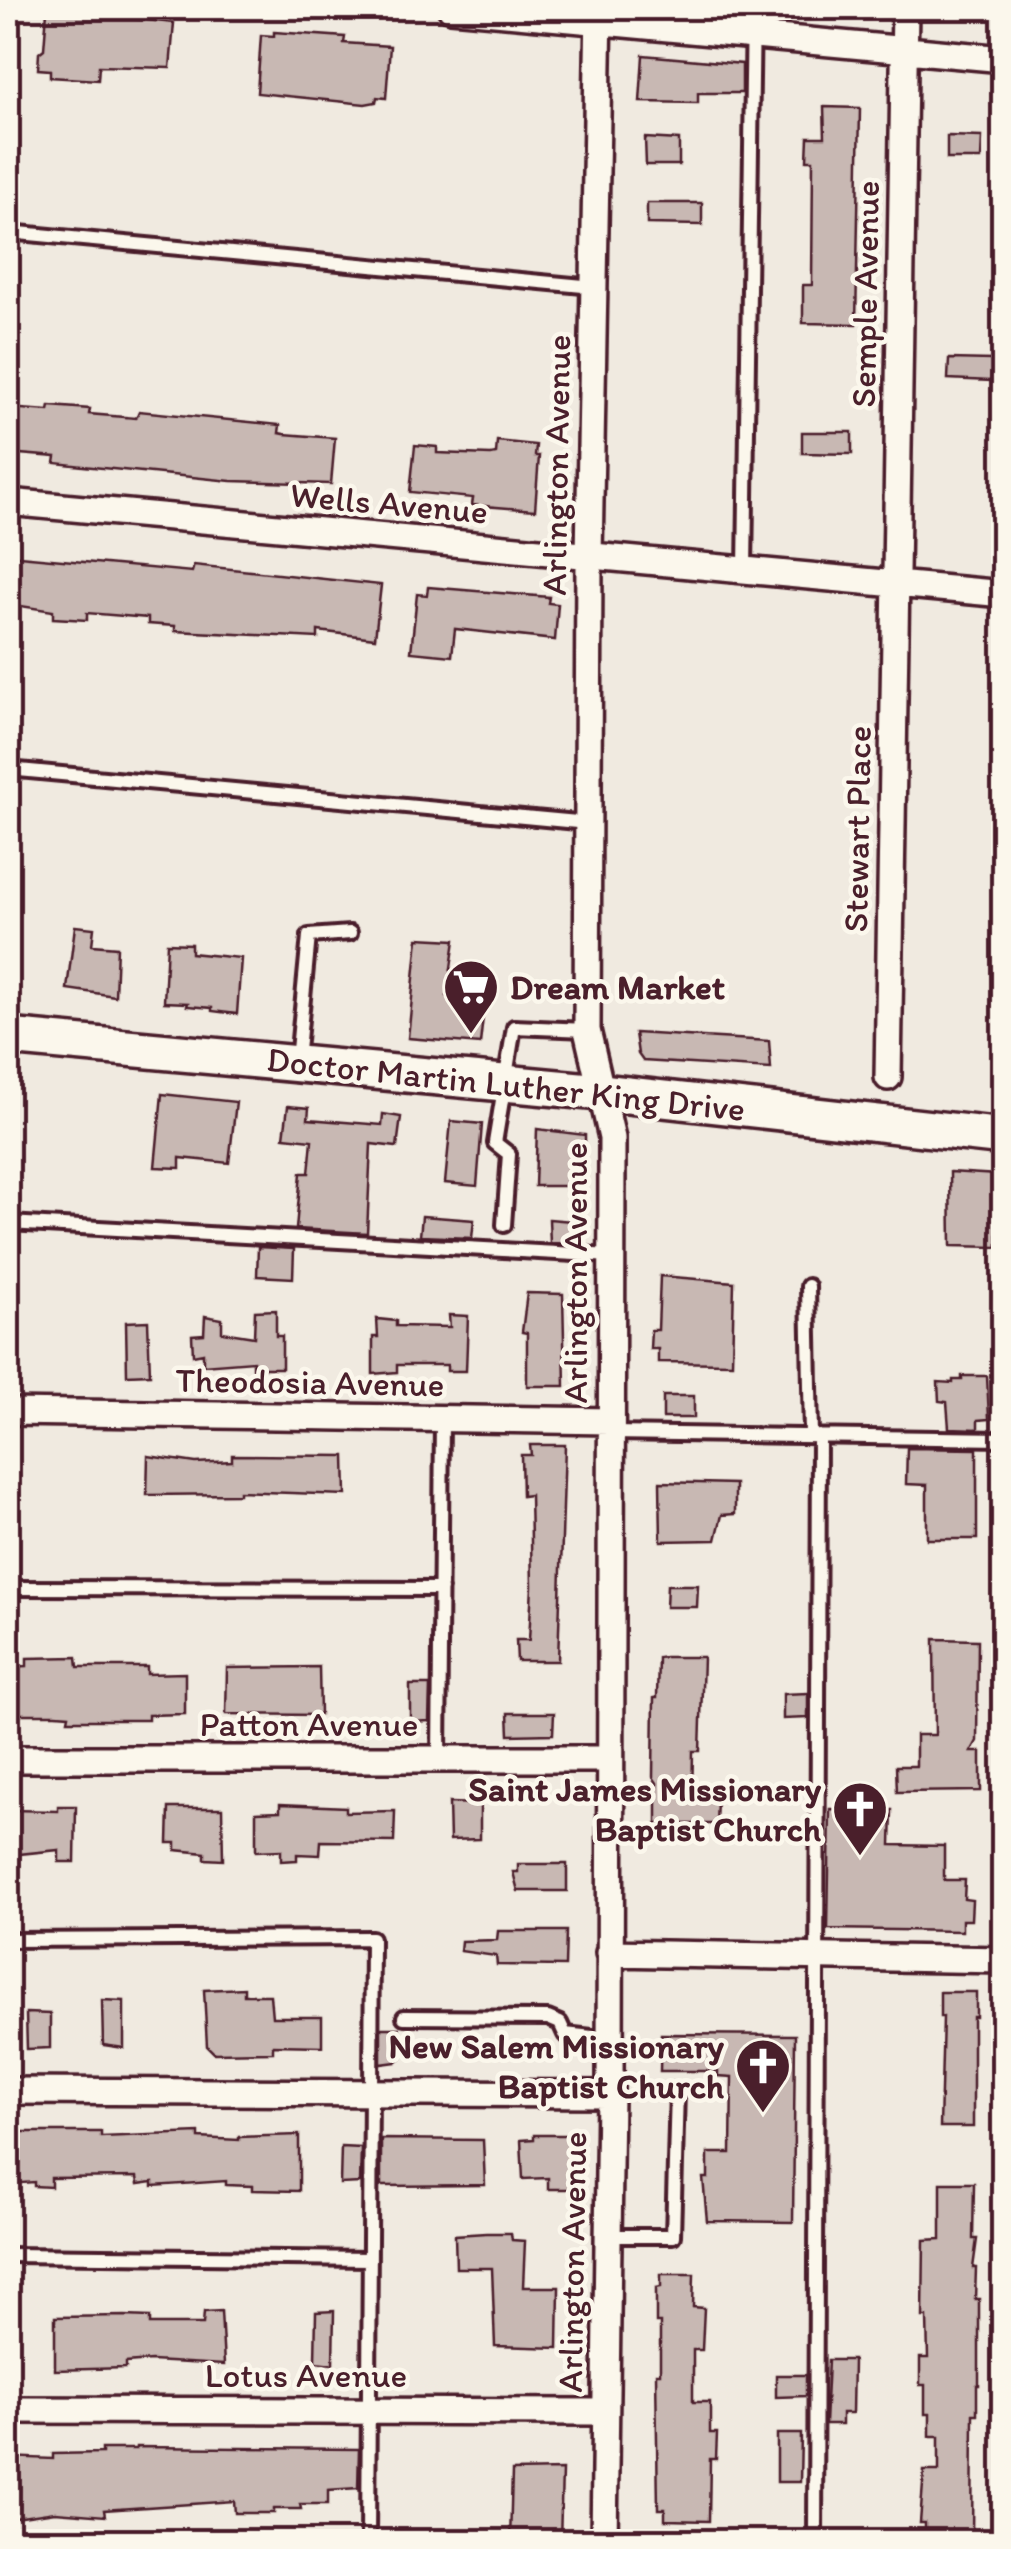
<svg xmlns="http://www.w3.org/2000/svg" width="1011" height="2549" font-family="Itim,sans-serif">
  <style>
    .building { fill: #c8b8b3; stroke: #4a1f2b; stroke-width: 2.5 }
    .lines { fill: none; stroke-linecap: round; stroke-linejoin: round }
    .service-casing { stroke: #4a1f2b; stroke-width: 20 }
    .minor-casing { stroke: #4a1f2b; stroke-width: 32 }
    .secondary-casing { stroke: #4a1f2b; stroke-width: 42 }
    .service { stroke: #fbf7ec; stroke-width: 12 }
    .minor { stroke: #fbf7ec; stroke-width: 25 }
    .secondary { stroke: #fbf7ec; stroke-width: 35 }
    .labels { text-anchor: middle; stroke-width: 9; stroke-linejoin: round; paint-order: stroke }
    .street-label { font-size: 35px; fill: #4a1f2b; stroke: #fbf7ec }
    .poi-label { font-size: 35px; font-weight: bold; fill: #4a1f2b; stroke: #fbf7ec; text-anchor: end }
  </style>
  <rect width="100%" height="100%" fill="#f0eae0"/>
  <filter id="ink" filterUnits="userSpaceOnUse"><feTurbulence type="fractalNoise" baseFrequency=".01" numOctaves="2"/><feDisplacementMap in="SourceGraphic" scale="20" xChannelSelector="R" yChannelSelector="G"/><feConvolveMatrix kernelMatrix="1 2 1 2 8 2 1 2 1" color-interpolation-filters="sRGB"/></filter>
  <g filter="url(#ink)">
    <path class="building" d="M52,10L174,23L170,68L99,66L98,80L50,77V70L38,69L39,53L44,49L47,11Z
      M274,32L345,37L344,43L390,46L386,98L377,97L376,102L365,104L257,93L261,35L274,36Z
      M643,55L742,64V93H698V103L640,102Z
      M824,107L860,108L856,324L803,323V285H812L813,160H807L808,137H825Z
      M947,136L982,137L981,159H947Z
      M645,138L679,140V165H646Z
      M647,203H702V225L647,224Z
      M949,359L992,360L991,381L948,379Z
      M50,406L90,409L89,414L136,418L139,411L280,425L279,433L284,434L335,438L331,484L231,481L83,466L55,463L56,457L8,453V408L49,411Z
      M802,432H852V454L802,453Z
      M497,441L536,445L535,456H539L535,510L472,505L473,498L410,492L415,445L437,447V453L491,455L496,454Z
      M8,555L192,572L194,565L381,585L375,638L318,631V638L175,631V626L148,624V618L87,613V620L53,618V611L8,604Z
      M428,587L549,597L548,603L558,604L555,640L455,629L452,656L411,652L417,594L427,595Z
      M75,926L94,928L92,945L117,947L115,996L67,989Z
      M418,938L455,940L447,996L485,999L480,1044L408,1038Z
      M167,943L191,944V953L241,958L237,1014L212,1011V1008L187,1006L188,1003L164,1002Z
      M635,1033L769,1041L771,1069L643,1061L638,1054Z
      M162,1094L236,1102L229,1163L180,1158V1168L155,1167Z
      M288,1106L309,1108L308,1119L382,1125L383,1114L401,1117L397,1147L371,1144L367,1233L296,1229L301,1173H309L312,1140L284,1137Z
      M451,1121L482,1124L477,1186L445,1183Z
      M537,1129L585,1135V1186H535Z
      M950,1172L997,1175L998,1247L951,1246Z
      M422,1216L474,1220L472,1238L420,1236Z
      M549,1219L583,1222L582,1244L550,1243Z
      M258,1247L294,1249L293,1278L257,1276Z
      M660,1276L734,1282L732,1363L658,1362V1349H650L651,1330H658Z
      M527,1293L563,1294L565,1386H527V1333L522,1332Z
      M276,1310V1336H282V1368H253V1361L203,1365V1353L193,1355L192,1335L204,1334L205,1316L222,1319V1332L254,1337L255,1311Z
      M449,1315L468,1316L466,1371H447V1365H397V1372L373,1374V1337H378L377,1319L396,1321V1326L450,1327Z
      M148,1321L150,1374L127,1375L126,1322Z
      M962,1376H987L989,1419L978,1420V1429L949,1428L947,1402L939,1401L938,1382L953,1383V1380H962Z
      M663,1396H694V1418H663Z
      M530,1445H565L558,1661H517L516,1640H529L532,1586L530,1495L522,1496L521,1455H531Z
      M907,1448L977,1449V1539H927V1485L906,1484Z
      M232,1455L345,1456L346,1495L239,1491V1494L147,1495L148,1456L196,1463L232,1461Z
      M660,1482L735,1484V1514L722,1515L716,1540L661,1541Z
      M667,1585H698L697,1607H666Z
      M934,1639L978,1640L977,1741L971,1752H981V1791L897,1792L896,1766H916V1735H935Z
      M77,1657L78,1667H147V1674L185,1673V1714L148,1715V1720H68L69,1715L56,1714H8V1667L27,1666V1658Z
      M665,1657H703L700,1751H693L692,1800H717L716,1824H657V1783L653,1777L654,1698H657L658,1658Z
      M319,1667L320,1715L226,1714L227,1668Z
      M410,1685H430L429,1721L410,1722Z
      M808,1693V1718L783,1719V1694Z
      M508,1713H554L553,1734L509,1735Z
      M449,1803L480,1804V1839L450,1840Z
      M280,1804L346,1807V1812L395,1811L394,1842L321,1841L320,1855L297,1854V1860L281,1861V1850L256,1851V1812L280,1811Z
      M58,1806H76L75,1862H59V1850L9,1855V1810L58,1811Z
      M169,1808H222L223,1860L205,1859V1853L176,1850V1843H168Z
      M830,1809L892,1810L891,1845L944,1846V1880H965L964,1899L972,1900L971,1920H962V1931L828,1929Z
      M518,1864H567V1891H518L513,1872H518Z
      M498,1931H566L565,1966L497,1965L496,1956L460,1951L461,1941L497,1940Z
      M244,1988V1995H270L272,2017H322V2046L273,2045V2052L214,2053L207,2046L204,1990Z
      M940,1992H976V2017H973V2127H940L943,2017H940Z
      M102,2000L124,2001V2048L103,2045Z
      M26,2013L50,2014V2048L27,2049Z
      M381,2028H399L402,2057L396,2062L381,2064Z
      M661,2034L795,2035L793,2222L707,2221L703,2178H708V2153H731L732,2077L718,2076V2071H660Z
      M8,2132H101V2137L199,2133V2138L239,2140V2137L299,2135V2191L252,2190V2186L226,2185V2181L153,2186V2182L138,2184L137,2177L51,2178V2187L34,2186V2182L8,2184Z
      M534,2135H570L572,2189H548V2178L523,2179L521,2140L534,2139Z
      M381,2139L483,2140L485,2185L381,2186Z
      M341,2147L361,2148L360,2183L340,2184Z
      M941,2183H974L973,2239H977L973,2268H976L975,2299H979V2385H977V2414H973L972,2542H925V2523H920L924,2471H939V2436H930V2414H925V2385H920V2358H928L927,2317H923L924,2240L941,2239Z
      M486,2233H511L512,2240L525,2241L523,2287H559L558,2348L495,2346L492,2268H456L455,2235Z
      M661,2274H694L693,2307L704,2308L702,2350H693V2402H710V2433H717L716,2459H710L709,2521L665,2520V2509H658L656,2373H660V2323H656V2288L661,2287Z
      M221,2311L224,2365L151,2361L126,2363V2368L55,2370V2317L125,2316L150,2317V2324H203L204,2312Z
      M334,2311L333,2364L315,2362L316,2312Z
      M828,2360H853L852,2413H842V2424H825Z
      M776,2375H806V2396L776,2397Z
      M777,2434H801L800,2482H777Z
      M136,2447L359,2449L358,2488L328,2490V2504H300L301,2509H274V2513H235L234,2501L104,2510L105,2516L55,2512L15,2518V2507H8V2457L53,2459V2454L102,2453V2449H136Z
      M562,2470L560,2542H510L512,2471Z"/>
    <g class="lines">
      <g class="service-casing">
        <path id="service" d="M8,232L594,287
          M745,569L753,8
          M8,769L588,823
          M297,1061L309,936L350,933
          M8,1223L612,1256
          M504,1225L509,1154L495,1143L514,1027L587,1030
          M808,1286L811,1436
          M612,1433L1004,1439
          M8,1588L441,1589
          M439,1759L442,1419
          M8,1940L372,1938L368,2542
          M404,2017L548,2018L560,2023L565,2034L610,2039
          M607,2236H673L677,2090
          M8,2255L370,2259
          M815,2542L819,1436"/>
      </g>
      <g class="minor-casing">
        <path id="minor" d="M451,8L1004,59
          M599,8L589,556L587,1030L612,1138L610,2094L604,2542
          M8,502L1004,594
          M888,1077L905,8
          M8,1412L611,1421
          M8,1759H610
          M609,1953L1004,1960
          M8,2091L610,2094
          M8,2410L604,2412"/>
      </g>
      <g class="secondary-casing">
        <path id="secondary" d="M8,1037L601,1092L1004,1137"/>
      </g>
      <use href="#service" class="service"/>
      <use href="#minor" class="minor"/>
      <use href="#secondary" class="secondary"/>
    </g>
  </g>
  <defs>
    <g id="supermarket-pin" transform="scale(2.875)"><path d="M0 17L-7.5 6A9.5 9.5 0 1 1 7.5 6Z" fill="#4a1f2b" stroke="#fbf7ec"/><path d="M-6-5.5h2.5l.6 2H6L4.5 2H-2.5L-4.4-4H-6ZM-1.5 3.2a1.3 1.3 0 1 0 .1 0ZM3 3.2a1.3 1.3 0 1 0 .1 0Z" fill="#fff"/></g>
    <g id="church-pin" transform="scale(2.875)"><path d="M0 17L-7.5 6A9.5 9.5 0 1 1 7.5 6Z" fill="#4a1f2b" stroke="#fbf7ec"/><path d="M-1.2-6h2.4v3.5h3.3v2.4h-3.3V6h-2.4V-.1h-3.3v-2.4h3.3Z" fill="#fff"/></g>
  </defs>
  <g fill-rule="evenodd">
    <use href="#supermarket-pin" x="471" y="987"/>
    <use href="#church-pin" x="860" y="1809"/>
    <use href="#church-pin" x="763" y="2066"/>
  </g>
  <g class="labels">
    <g class="street-label">
      <text transform="translate(865 294) rotate(-89)" y="12">Semple Avenue</text>
      <text transform="translate(556 465) rotate(-89)" y="12">Arlington Avenue</text>
      <text transform="translate(389 503) rotate(5)" y="12">Wells Avenue</text>
      <text transform="translate(857 829) rotate(-89)" y="12">Stewart Place</text>
      <text transform="translate(506 1084) rotate(6)" y="12">Doctor Martin Luther King Drive</text>
      <text transform="translate(575 1273) rotate(-90)" y="12">Arlington Avenue</text>
      <text transform="translate(310 1382) rotate(1)" y="12">Theodosia Avenue</text>
      <text x="309" y="1736">Patton Avenue</text>
      <text transform="translate(572 2262) rotate(-89)" y="12">Arlington Avenue</text>
      <text x="306" y="2387">Lotus Avenue</text>
    </g>
    <g class="poi-label">
      <text x="510" y="999" text-anchor="start">Dream Market</text>
      <text x="821" y="1801">Saint James Missionary<tspan x="821" dy="40">Baptist Church</tspan></text>
      <text x="724" y="2058">New Salem Missionary<tspan x="724" dy="40">Baptist Church</tspan></text>
    </g>
  </g>
  <rect width="1011" height="2549" fill="none" stroke="#fbf7ec" stroke-width="40"/>
  <rect x="20" y="20" width="971" height="2509" fill="none" stroke="#4a1f2b" stroke-width="4" filter="url(#ink)"/>
</svg>
